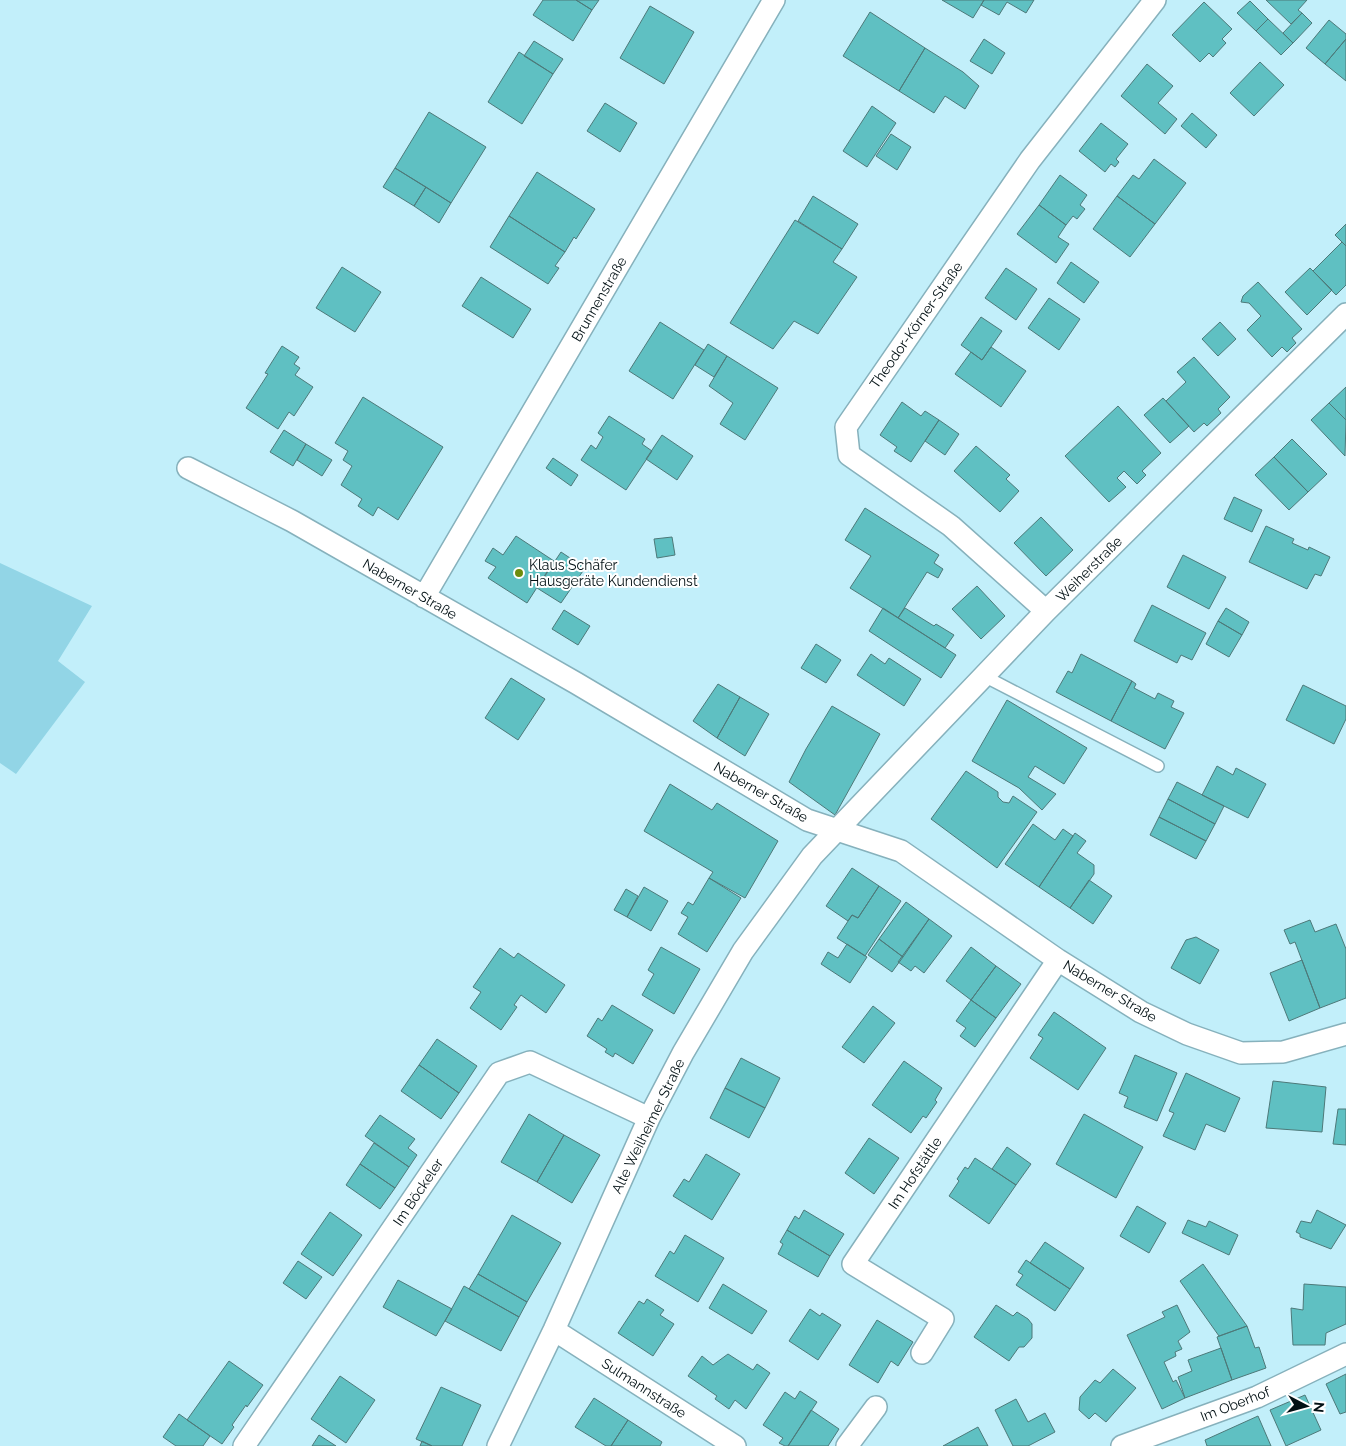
<svg xmlns="http://www.w3.org/2000/svg" width="1346" height="1446" font-family="Raleway,sans-serif">
  <style>
    .green { fill: #92d5e6 }
    .building { fill: #5fc0c2; stroke: #4d7979 }
    .lines { fill: none; stroke-linecap: round; stroke-linejoin: round }
    .service-casing { stroke: #86b1bc; stroke-width: 14 }
    .minor-casing { stroke: #86b1bc; stroke-width: 24 }
    .service { stroke: #fff; stroke-width: 11 }
    .minor { stroke: #fff; stroke-width: 21 }
    .poi-dot { fill: #6e8c0c; stroke: #fff; stroke-width: 2 }
    .labels { text-anchor: middle; stroke-width: 4; stroke-linejoin: round; paint-order: stroke }
    .street-label { font-size: 14px; fill: #021014; stroke: #fff }
    .poi-label { font-size: 14px; fill: #021014; stroke: #fff; text-anchor: start }
  </style>
  <rect width="100%" height="100%" fill="#c2effa"/>
  <path class="green" d="M0,563L92,606L58,661L85,682L16,774L0,763Z"/>
  <path class="building" d="M543,0H576L592,10L573,41L533,15Z
    M576,0H599L592,10Z
    M942,0H984L973,18Z
    M984,0H1034L1026,13L1007,2L999,15L981,5Z
    M1266,0H1307L1298,10L1302,13L1291,24Z
    M1250,1L1268,19L1256,31L1237,13Z
    M1204,2L1232,29L1222,39L1226,43L1213,57L1209,53L1200,62L1172,35Z
    M650,6L694,32L664,84L620,58Z
    M870,12L925,48L899,91L843,56Z
    M1302,13L1312,23L1293,43L1283,33Z
    M1268,19L1293,43L1281,55L1256,31Z
    M1329,20L1346,34V39L1325,64L1306,48Z
    M984,39L1005,53L992,74L970,61Z
    M1346,39V81L1325,64Z
    M534,41L563,59L553,74L524,56Z
    M925,48L963,72L979,86L965,109L945,96L934,113L899,91Z
    M519,52L553,74L522,124L488,102Z
    M1260,62L1284,85L1254,116L1230,93Z
    M1147,64L1173,86L1158,103L1177,119L1165,134L1121,96Z
    M605,103L637,123L620,152L587,131Z
    M872,106L896,123L867,167L843,151Z
    M429,112L486,147L451,203L395,168Z
    M1192,113L1217,135L1206,148L1181,126Z
    M1101,123L1128,144L1116,159L1119,162L1115,167L1111,164L1105,172L1079,151Z
    M891,134L911,147L897,170L876,156Z
    M1154,159L1186,183L1155,224L1117,196L1133,175L1139,179Z
    M395,168L426,187L414,206L383,187Z
    M537,172L595,209L576,239L574,237L565,252L509,216Z
    M1060,175L1087,195L1080,205L1085,209L1077,219L1073,216L1066,225L1039,205Z
    M426,187L451,203L439,223L414,206Z
    M813,196L858,224L842,249L798,221Z
    M1117,196L1155,224L1130,257L1093,229Z
    M1039,205L1066,225L1058,237L1069,244L1056,263L1017,234Z
    M509,216L565,252L555,266L559,268L548,284L490,247Z
    M795,220L842,249L833,262L857,277L818,334L794,321L773,349L730,323Z
    M1346,224V246L1335,235Z
    M1342,242L1346,246V285L1336,295L1313,271Z
    M1071,262L1099,282L1084,303L1057,283Z
    M342,267L381,292L355,332L316,308Z
    M1006,268L1037,289L1016,320L985,298Z
    M1310,268L1332,290L1307,315L1285,292Z
    M481,277L531,309L513,338L462,306Z
    M1258,282L1302,329L1292,338L1296,343L1287,352L1282,347L1272,357L1247,330L1261,316L1249,303L1241,302L1243,296Z
    M1049,298L1080,319L1059,350L1028,328Z
    M981,317L1002,331L982,360L961,345Z
    M660,322L704,350L673,399L629,371Z
    M1220,322L1236,339L1218,356L1202,339Z
    M708,344L727,356L714,377L695,365Z
    M282,346L299,357L294,364L300,368L295,375L313,387L294,416L289,412L278,429L246,408L268,374L265,373Z
    M991,347L1026,371L1001,407L955,374L971,352L982,360Z
    M727,356L778,388L745,440L720,424L733,403L709,386Z
    M1194,357L1230,397L1218,409L1221,413L1207,426L1204,423L1194,432L1166,401L1186,382L1177,372Z
    M1346,387V420L1329,403Z
    M363,397L443,447L398,520L378,507L373,516L358,506L362,499L341,485L352,466L343,460L348,451L335,443Z
    M1163,398L1189,426L1170,443L1144,415Z
    M902,402L921,416L925,411L939,420L911,462L894,451L897,447L880,435Z
    M1329,403L1346,420L1345,456L1311,420Z
    M1118,406L1161,453L1142,471L1146,475L1137,484L1124,471L1117,478L1126,487L1109,502L1065,456Z
    M609,416L645,439L642,444L652,451L626,490L581,460L591,445L596,449L603,437L598,433Z
    M939,420L959,434L945,455L925,441Z
    M284,430L306,444L293,466L270,452Z
    M662,435L693,456L677,480L646,459Z
    M1292,439L1327,474L1308,492L1274,457Z
    M306,444L332,460L322,476L297,460Z
    M976,446L1010,475L1006,479L1019,491L1000,512L954,471Z
    M1274,457L1308,492L1289,510L1255,475Z
    M553,458L578,475L571,486L546,468Z
    M1234,497L1262,510L1252,532L1224,519Z
    M865,508L939,555L934,563L943,569L938,578L927,572L898,618L850,588L871,556L845,540Z
    M1041,517L1073,550L1046,576L1014,543Z
    M1266,526L1294,539L1292,543L1308,550L1309,547L1330,557L1321,576L1315,574L1307,589L1249,562Z
    M516,536L554,561L527,603L488,578L496,567L485,561L493,548L503,555Z
    M672,537L675,555L657,558L654,539Z
    M561,552L585,568L561,603L537,588Z
    M1183,555L1226,577L1209,609L1167,587Z
    M977,586L1005,616L981,639L952,609Z
    M1152,605L1206,633L1192,660L1181,655L1177,663L1134,641Z
    M883,608L956,655L941,678L869,631Z
    M905,608L934,626L936,624L954,635L945,648L898,618Z
    M1226,608L1249,622L1242,635L1218,621Z
    M564,610L590,626L578,645L552,629Z
    M1218,621L1242,635L1229,657L1206,644Z
    M816,644L841,660L826,683L801,668Z
    M871,654L885,664L889,658L921,679L904,706L857,675Z
    M1081,654L1132,681L1111,721L1056,692L1068,671L1072,673Z
    M511,678L545,699L518,740L485,718Z
    M1132,681L1136,684L1134,688L1155,699L1158,693L1174,701L1171,707L1184,713L1165,749L1111,721Z
    M718,684L740,697L717,738L693,721Z
    M1303,685L1346,706V719L1334,744L1286,720Z
    M740,697L769,714L745,756L717,738Z
    M1007,700L1087,748L1064,784L1035,766L1028,777L1056,794L1042,810L1019,788L972,761Z
    M832,706L880,734L835,815L789,782L806,749Z
    M1217,766L1233,775L1236,768L1266,784L1248,818L1202,795Z
    M966,771L998,792V797L1003,802L1009,803L1013,796L1037,812L997,868L931,819Z
    M1177,782L1224,806L1215,824L1168,799Z
    M670,784L712,810L717,803L778,841L745,898L709,878L713,872L644,831Z
    M1168,799L1215,824L1206,841L1159,817Z
    M1159,817L1206,841L1196,859L1150,835Z
    M1033,824L1055,840L1063,829L1073,836L1039,887L1005,864Z
    M1075,833L1086,841L1077,853L1094,865V874L1070,908L1039,887Z
    M852,868L879,886L858,918L852,915L848,921L826,906Z
    M709,878L741,898L707,952L678,934L688,917L681,913L688,902L693,905Z
    M1089,880L1112,896L1093,924L1070,908Z
    M879,886L901,901L865,956L837,938L852,915L858,918Z
    M644,887L668,901L651,931L627,917Z
    M626,889L638,896L627,917L614,910Z
    M906,902L929,919L903,957L879,939Z
    M929,919L952,936L924,973L915,966L911,971L898,962Z
    M1310,920L1315,932L1336,924L1346,949V998L1320,1008L1295,942L1290,944L1284,930Z
    M1196,937L1219,950L1200,984L1171,968L1186,940Z
    M879,939L903,957L892,972L868,955Z
    M847,944L867,957L850,983L821,964L828,952L838,958Z
    M661,947L700,969L674,1014L642,995L654,974L648,970Z
    M971,947L996,966L971,1000L946,981Z
    M500,948L514,958L518,953L565,985L546,1013L521,995L514,1005L517,1007L501,1030L470,1008L481,992L473,987Z
    M1302,960L1320,1008L1289,1021L1270,973Z
    M996,966L1021,984L996,1018L971,1000Z
    M971,1000L996,1018L975,1047L960,1036L966,1028L956,1021Z
    M612,1005L653,1030L633,1064L615,1053L613,1057L605,1052L607,1049L587,1036L598,1018L602,1021Z
    M873,1006L895,1023L864,1063L842,1047Z
    M1054,1012L1106,1048L1078,1090L1030,1058L1043,1038L1038,1035Z
    M437,1039L477,1066L459,1093L419,1065Z
    M1135,1055L1177,1073L1157,1121L1124,1107L1128,1097L1119,1093Z
    M741,1058L780,1078L765,1108L725,1088Z
    M904,1061L942,1088L935,1100L937,1102L926,1118L923,1116L911,1133L872,1105Z
    M419,1065L459,1093L441,1119L401,1091Z
    M1186,1073L1240,1098L1225,1132L1206,1124L1195,1150L1163,1136L1174,1113L1169,1111Z
    M1273,1081L1326,1087L1322,1132L1266,1128Z
    M725,1088L765,1108L749,1138L710,1118Z
    M1338,1109H1346V1145L1333,1144Z
    M529,1114L564,1135L537,1182L501,1162Z
    M1084,1114L1143,1147L1116,1198L1056,1164Z
    M380,1115L415,1139L408,1148L417,1155L409,1167L365,1136Z
    M564,1135L600,1155L572,1203L537,1182Z
    M869,1138L899,1158L874,1194L845,1173Z
    M374,1143L409,1167L395,1188L360,1164Z
    M1007,1147L1031,1164L1016,1185L992,1169Z
    M706,1154L740,1174L712,1220L673,1196L684,1179L689,1182Z
    M975,1158L1016,1185L989,1224L949,1196L959,1181L957,1179L965,1167L968,1169Z
    M360,1164L395,1188L380,1209L346,1185Z
    M1137,1206L1166,1223L1149,1253L1120,1236Z
    M804,1210L844,1234L830,1256L787,1230L795,1216L799,1219Z
    M1317,1210L1346,1225L1331,1249L1300,1237V1234L1296,1232L1301,1221L1311,1223Z
    M330,1212L362,1235L333,1276L301,1254Z
    M512,1215L561,1243L527,1302L478,1274Z
    M1188,1220L1206,1227L1209,1221L1238,1235L1229,1255L1182,1233Z
    M787,1230L830,1256L818,1277L778,1254L783,1244L780,1242Z
    M685,1235L724,1258L698,1302L655,1276L670,1251L674,1254Z
    M1045,1242L1084,1268L1070,1289L1030,1263Z
    M1026,1260L1070,1289L1055,1311L1016,1285L1023,1275L1018,1272Z
    M298,1261L322,1277L306,1299L283,1283Z
    M1203,1264L1247,1326L1219,1336L1180,1281Z
    M478,1274L527,1302L519,1317L469,1289Z
    M398,1280L452,1309L436,1336L383,1307Z
    M723,1284L767,1311L752,1334L709,1308Z
    M1304,1284L1346,1287V1324L1326,1333L1325,1345H1293L1291,1308L1303,1310Z
    M464,1286L519,1317L501,1351L445,1321Z
    M647,1299L664,1310L660,1315L674,1324L653,1356L618,1333L639,1301L644,1304Z
    M996,1305L1013,1316L1017,1312L1028,1319L1032,1324V1338L1024,1347H1019L1009,1361L974,1337Z
    M1177,1305L1190,1332L1178,1341L1182,1349L1175,1352L1176,1356L1164,1362L1173,1382L1176,1380L1185,1398L1162,1409L1127,1335L1165,1317L1162,1312Z
    M810,1309L820,1316L822,1313L841,1325L818,1360L789,1341Z
    M877,1320L913,1342L898,1366L891,1361L878,1383L849,1365Z
    M1247,1326L1255,1348L1259,1347L1266,1368L1232,1380L1217,1337Z
    M1221,1348L1232,1380L1185,1398L1178,1377L1192,1371L1188,1360Z
    M728,1354L753,1370L757,1364L770,1373L746,1409L735,1400L729,1409L715,1399L717,1396L688,1376L702,1356L713,1365Z
    M229,1361L263,1385L247,1407L246,1405L232,1425L234,1427L222,1444L187,1420Z
    M1113,1369L1136,1388L1106,1422L1095,1413L1089,1419L1079,1410L1080,1397L1095,1380L1100,1383Z
    M1346,1374V1412L1340,1414L1326,1384Z
    M340,1376L375,1400L346,1443L311,1419Z
    M441,1387L481,1405L462,1446H432L416,1439Z
    M800,1391L817,1402L788,1446H785L779,1443L783,1438L763,1425L785,1392L795,1399Z
    M1305,1395L1321,1430L1286,1446L1270,1410Z
    M594,1398L628,1420L611,1446H606L575,1427Z
    M1016,1399L1028,1422L1045,1413L1055,1432L1028,1446H1013L995,1410Z
    M811,1410L839,1429L828,1446H788Z
    M179,1414L210,1436L203,1446H176L163,1437Z
    M1258,1416L1271,1446H1207L1205,1440Z
    M628,1420L662,1442L660,1446H611Z
    M978,1427L988,1446H943Z
    M319,1435L336,1446H312Z
    M422,1441L432,1446H420Z"/>
  <g class="lines">
    <g class="service-casing">
      <path id="service" d="M984,676L1158,766"/>
    </g>
    <g class="minor-casing">
      <path id="minor" d="M188,468L292,521L576,683L807,820L901,851L1058,960L1141,1012L1187,1034L1241,1053L1283,1052L1346,1034
        M424,597L774,0
        M1046,611L951,526L849,455L846,427L1030,160L1155,0
        M554,1330L735,1446
        M922,1353L943,1319L853,1264L1058,960
        M244,1446L499,1073L530,1062L649,1118
        M498,1446L554,1330L649,1118L683,1053L743,951L812,856L1046,611L1346,314
        M847,1446L876,1407
        M1122,1446L1257,1397L1346,1354"/>
    </g>
    <use href="#service" class="service"/>
    <use href="#minor" class="minor"/>
  </g>
  <circle class="poi-dot" cx="519" cy="573" r="5"/>
  <g class="labels">
    <g class="street-label">
      <text transform="translate(599 299) rotate(-60)" y="5">Brunnenstraße</text>
      <text transform="translate(916 325) rotate(-55)" y="5">Theodor-Körner-Straße</text>
      <text transform="translate(1089 569) rotate(-45)" y="5">Weiherstraße</text>
      <text transform="translate(410 589) rotate(30)" y="5">Naberner Straße</text>
      <text transform="translate(761 792) rotate(30)" y="5">Naberner Straße</text>
      <text transform="translate(1110 991) rotate(31)" y="5">Naberner Straße</text>
      <text transform="translate(648 1126) rotate(-64)" y="5">Alte Weilheimer Straße</text>
      <text transform="translate(915 1173) rotate(-56)" y="5">Im Hofstättle</text>
      <text transform="translate(418 1192) rotate(-56)" y="5">Im Böckeler</text>
      <text transform="translate(644 1388) rotate(33)" y="5">Sulmannstraße</text>
      <text transform="translate(1235 1404) rotate(-21)" y="5">Im Oberhof</text>
    </g>
    <g class="poi-label">
      <text x="529" y="570">Klaus Schäfer<tspan x="529" dy="16">Hausgeräte Kundendienst</tspan></text>
    </g>
  </g>
  <g transform="translate(1306 1406) rotate(96)" stroke="#ffffff" stroke-width="4" paint-order="stroke">
  <path d="M0-4L9 19L0 12L-9 19Z" fill="#021014"/>
  <text y="-8" font-size="14" font-weight="bold" text-anchor="middle" fill="#021014">N</text>
  </g>
</svg>
